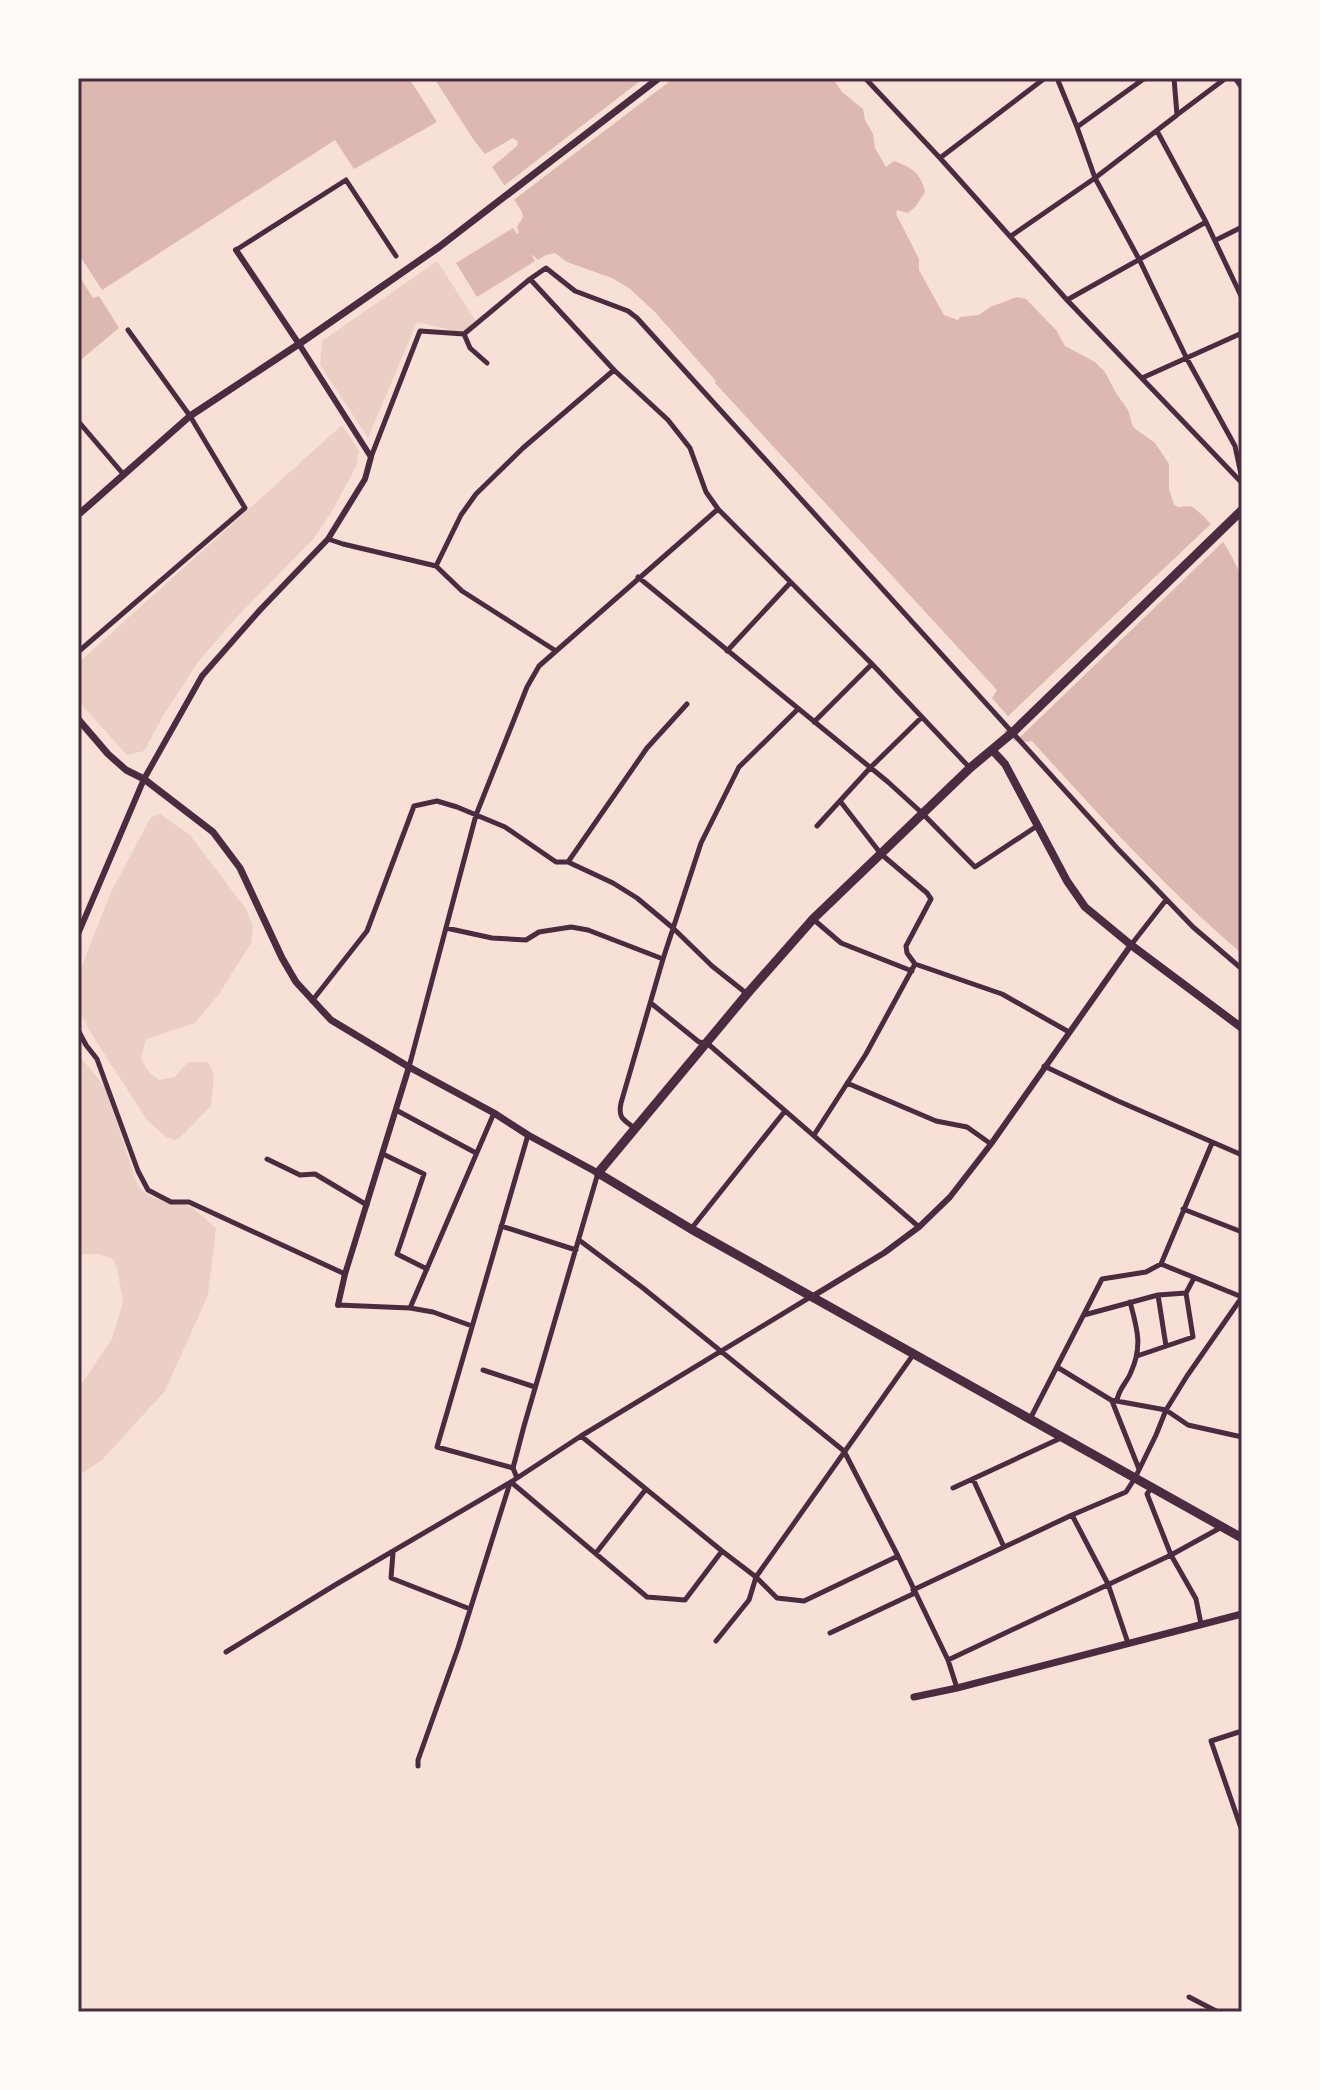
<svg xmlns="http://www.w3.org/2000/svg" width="1320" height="2090" font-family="Jost,sans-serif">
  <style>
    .green { fill: #ebcfc5 }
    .water { fill: #dcb8b0 }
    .pier { fill: #f7e1d7 }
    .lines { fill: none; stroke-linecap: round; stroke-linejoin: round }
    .minor { stroke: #4a2c40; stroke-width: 5 }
    .tertiary { stroke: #4a2c40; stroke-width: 6 }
    .secondary { stroke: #4a2c40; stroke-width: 7 }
    .primary { stroke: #4a2c40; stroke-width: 8 }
    .trunk { stroke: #4a2c40; stroke-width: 9 }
    .neatline { fill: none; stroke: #4a2c40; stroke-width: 3 }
  </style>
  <rect width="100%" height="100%" fill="#f7e1d7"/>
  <path class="green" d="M437,261L476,321L462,333L417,322L368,438L320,365L322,341Z
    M342,425L359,451L357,465L331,513L314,538L236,618L198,662L163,716L144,751L127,755L78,701V663Z
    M160,814L190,835L246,909L253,927L251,943L219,994L195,1023L146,1039L141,1058L148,1071L159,1080L175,1077L188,1062H208L214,1075L211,1106L181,1137L175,1140L166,1137L147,1120L89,1030L78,1009L81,968L111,892L151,817Z
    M78,1054L105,1087L138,1186L149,1196L192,1207L216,1228L208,1295L165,1391L102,1460L78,1476V1389L112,1339L123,1302L117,1268L113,1259L99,1254H78Z"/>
  <path class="water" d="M78,78H409L437,122L354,169L335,140L102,290L78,253Z
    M434,78H833L842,92L863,109L865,120L873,134L875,148L886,167L894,161C911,167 921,173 925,192L916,206L908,213L897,210L896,214L919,259V270L940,308L944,315L958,320L960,317L979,315L990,307L1017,297L1026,299L1056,330L1065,346L1095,362L1105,372L1116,393L1128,410L1133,427L1155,443L1169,464V489L1174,505L1179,507L1191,506C1215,522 1229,551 1242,577V954C1166,889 1099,815 1032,741C1016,743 1015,743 1004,731L1013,722L992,698L997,690L715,383L716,381L654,311L629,288L612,278L567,262L555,253L546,255L538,260L533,255L532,256L535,261L477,297L456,263L513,228L517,234L519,232L517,227L523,217L521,210L492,167L517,146L518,142L513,138L485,154L473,139Z
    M78,274L93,298L99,296L119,328L78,362Z"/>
  <path class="pier" d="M644,78H674L511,202L501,188Z
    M1214,521L1226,539L1017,740L1003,727L1008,722L1005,719Z"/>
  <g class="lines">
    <path class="minor" d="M865,78L940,158L1067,300L1242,483
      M1057,78L1077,127L1095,178L1140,261L1186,357L1235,446L1242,479
      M1235,78L1242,88
      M1178,114L1226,78
      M1077,127L1145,78
      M1157,131L1206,222L1242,298
      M940,158L1045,78
      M1011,236L1095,178L1177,115L1174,78
      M1216,240L1242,227
      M236,250L346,180L396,256
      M530,279L614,370L668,420L690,448L706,492L718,509L872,664L969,767
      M1067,300L1206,222
      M464,334L530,279L546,268L575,291L628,311L637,318L1117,848L1193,927L1242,969
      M1142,378L1242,333
      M78,421L124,475
      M371,457L420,331L464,334L470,348L487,363
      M328,539L343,544L436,566L462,591L556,651
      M436,566L461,515L476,494L523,448L614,370
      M638,577L888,782L922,813L975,867L1037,826
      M727,651L790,583
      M78,652L245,508L190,416L128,330
      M814,722L872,664
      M840,801L881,854L927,893L931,899L906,946L907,953L915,964
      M817,826L870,768L922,717
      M568,862L647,748L687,704
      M813,919L841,943L912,971
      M446,928L492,938L526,940L539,932L571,927L588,930L663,959
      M1131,945L1166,900
      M312,1001L367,931L414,806L437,801L457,807L505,827L556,862H568L613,883L637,898L673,928L712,966L746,993
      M652,1004L699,1042L707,1043L919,1227
      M78,1030L86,1045L97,1059L138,1171L148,1190L171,1202H189L345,1274
      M1044,1066L1118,1101L1242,1155
      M409,1067L476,815L527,687L539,666L718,509
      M847,1083L936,1121L967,1127L991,1144
      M396,1110L476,1153
      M634,1128C623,1119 618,1118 621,1103L663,959L701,843L739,767L798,709
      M814,1135L866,1054L915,964L1002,994L1069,1032
      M383,1154L424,1174L397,1254L427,1269
      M267,1159L300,1175L315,1174L367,1205
      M1183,1209L1242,1232
      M501,1226L576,1250
      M691,1229L785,1111
      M579,1240L643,1288L844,1451L898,1556L948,1660L957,1688
      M1161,1264L1242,1297
      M1158,1295L1166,1346
      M338,1305L410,1308L433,1312L472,1326
      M410,1308L494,1113
      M1084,1315L1158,1295L1186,1293L1194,1278
      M1137,1356L1193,1337L1186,1293
      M1057,1367L1111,1400L1166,1410L1188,1425L1242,1437
      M483,1370L535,1387
      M1112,1401L1139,1469
      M1117,1401C1118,1389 1127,1383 1131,1372C1143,1346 1137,1328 1130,1302
      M1030,1419L1102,1279L1146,1272L1161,1264L1212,1143
      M581,1436L722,1551L756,1577L777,1598L804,1601L898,1556
      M513,1468L437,1447L528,1135
      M517,1478L513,1468L524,1426L598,1173
      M973,1479L1004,1547
      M511,1482L647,1597L685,1600L722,1551
      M1152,1487L1147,1494L1171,1555L1196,1599L1201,1624
      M953,1488L1061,1438
      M1072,1515L1108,1584L1128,1643
      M393,1553L391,1578L470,1609
      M596,1553L646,1489
      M913,1590L1072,1515L1126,1492L1135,1478L1156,1435L1166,1410L1187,1376L1242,1297
      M830,1633L915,1593
      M716,1641L749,1600L756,1577L913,1355
      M226,1652L335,1585L511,1482L581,1436L812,1296
      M948,1660L1171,1555L1220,1528
      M1242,1731L1211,1741L1242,1831
      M418,1766V1760L458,1648L510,1483
      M1189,1997L1218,2012"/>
    <path class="tertiary" d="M78,934L144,779L202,676L260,610L328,539L365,479L371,457L299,344L236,250
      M813,1296L884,1253L919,1227L950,1197L991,1144L1131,945
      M338,1305L345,1274L409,1067"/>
    <path class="secondary" d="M78,515L190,416L299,344L439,247L659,78
      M78,719L108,754L126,770L144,779L213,832L240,868L282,958L296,982L331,1020L409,1067L494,1113L528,1135L598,1173
      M914,1697L957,1688L1242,1614"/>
    <path class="primary" d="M992,750L1005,764L1067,881L1085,907L1131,945L1242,1028"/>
    <path class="trunk" d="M1242,510L1012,733L970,768L813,919L747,994L598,1173L691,1229L1242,1538"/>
  </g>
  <rect width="1320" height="2090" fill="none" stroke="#fffaf5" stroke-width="160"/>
  <rect x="80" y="80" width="1160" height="1930" class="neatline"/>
</svg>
